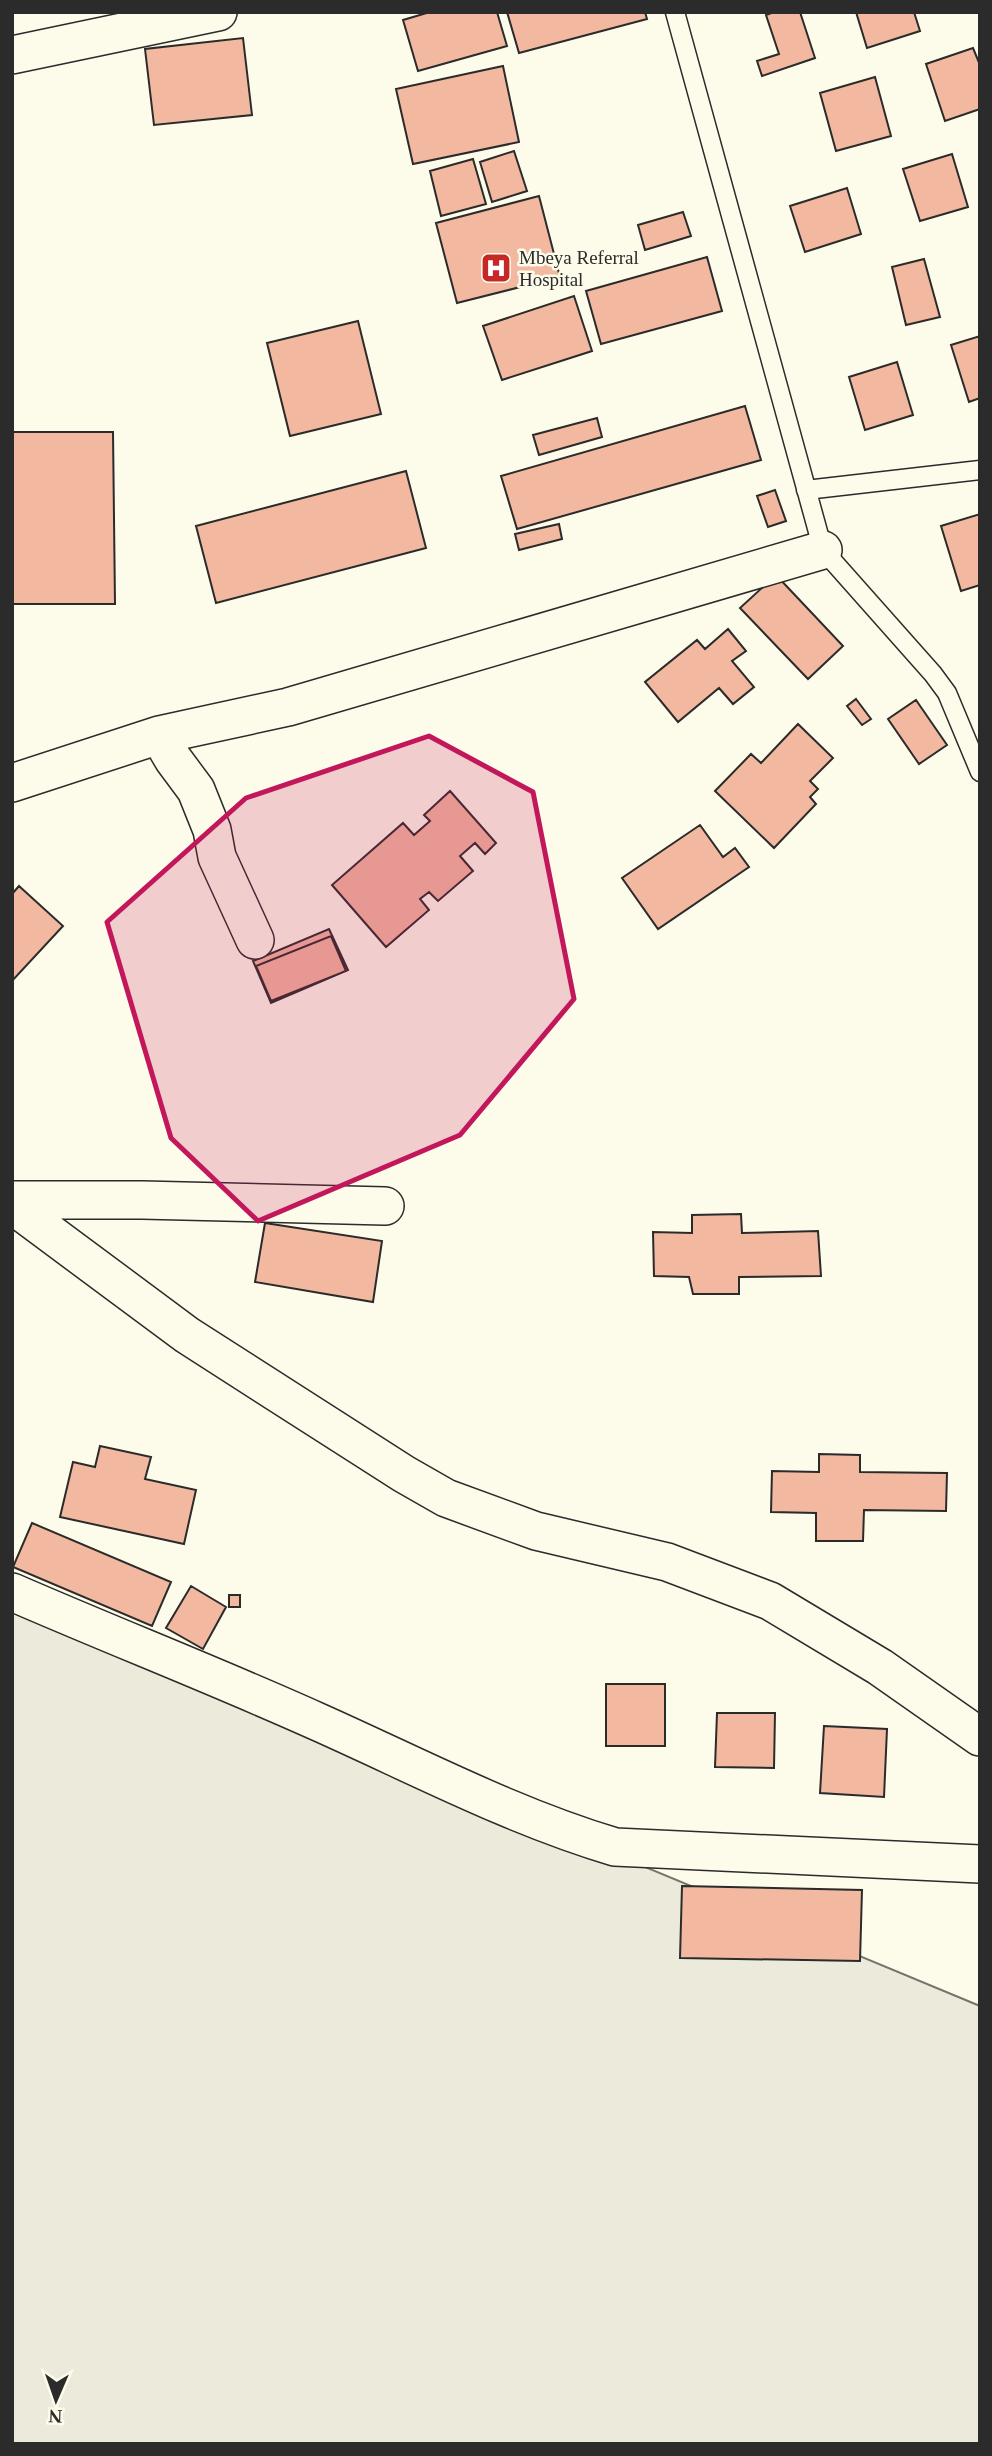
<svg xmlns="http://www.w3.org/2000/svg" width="992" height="2456" font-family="'Times New Roman',serif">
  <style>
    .green { fill: #ecebdb; stroke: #74746e; stroke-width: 2 }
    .building { fill: #f2b8a0; stroke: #2b2b2b; stroke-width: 2 }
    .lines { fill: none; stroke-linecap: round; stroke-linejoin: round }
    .lane-casing { stroke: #2b2b2b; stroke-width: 21 }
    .street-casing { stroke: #2b2b2b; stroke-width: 40 }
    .lane { stroke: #fdfbea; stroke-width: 18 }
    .street { stroke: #fdfbea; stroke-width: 37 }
    .marked { fill: #c2185b; fill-opacity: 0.2; stroke: #c2185b; stroke-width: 5; stroke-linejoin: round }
    .labels { text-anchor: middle; stroke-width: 5; stroke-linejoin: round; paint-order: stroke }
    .poi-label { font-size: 19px; fill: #2b2b2b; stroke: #fdfbea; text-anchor: start }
  </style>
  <rect width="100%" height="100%" fill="#fdfbea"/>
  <path class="green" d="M12,1604L980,2006V2444H12Z"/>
  <path class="building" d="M430,12H497L507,46L418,71L403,20Z
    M507,12H645L647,19L519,53Z
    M774,12H800L815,58L762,76L757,61L779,54L766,15Z
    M856,12H914L920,31L867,48Z
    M243,38L252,115L154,125L145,49Z
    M973,48L980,65V109L945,121L926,64Z
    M503,66L519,142L413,164L396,89Z
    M875,77L891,136L836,151L820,93Z
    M514,151L527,191L492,202L480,162Z
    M952,154L968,207L920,221L903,169Z
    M473,159L486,204L441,216L430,171Z
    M847,188L861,234L805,252L790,206Z
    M539,196L560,277L457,303L436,223Z
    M683,212L691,236L645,250L638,225Z
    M707,257L722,311L601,344L586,291Z
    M924,259L940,317L906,325L892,267Z
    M574,296L592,351L502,380L483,326Z
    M358,321L381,414L290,436L267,343Z
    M980,336V398L969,402L951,345Z
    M897,362L913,415L865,430L849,377Z
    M745,406L761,460L517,529L501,476Z
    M597,418L602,437L539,455L533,435Z
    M12,432H113L115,604H12Z
    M406,471L426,548L216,603L196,526Z
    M775,490L786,521L768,527L757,496Z
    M980,514V585L961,591L941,526Z
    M559,524L562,539L519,550L515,534Z
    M776,575L843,646L808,679L740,608Z
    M728,629L746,651L732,661L754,687L733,704L719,688L678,722L645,682L697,640L705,649Z
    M856,699L871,719L862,725L847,706Z
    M916,700L947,745L919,764L888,719Z
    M798,724L833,758L810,781L818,789L810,797L816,804L774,848L715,791L751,754L761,763Z
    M450,791L496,843L485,854L475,843L460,856L473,871L438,901L429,892L420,899L429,910L386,947L332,885L403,823L414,835L430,821L424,815Z
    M700,825L723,857L735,848L749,867L658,929L622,878Z
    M19,886L63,926L12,981V894Z
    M329,929L348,970L271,1003L253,961Z
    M331,936L346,971L271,1001L256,966Z
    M741,1214L742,1233L818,1231L821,1276L739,1277V1294H693L689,1277L654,1276L653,1232L692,1233V1215Z
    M265,1223L382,1241L373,1302L255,1282Z
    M100,1446L151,1457L145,1479L196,1490L184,1544L60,1517L73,1462L95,1467Z
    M819,1454L860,1455V1472L947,1473L946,1511L864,1510L863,1541H816V1513L771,1512L772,1471L819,1472Z
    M32,1523L171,1582L152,1626L13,1567Z
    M191,1586L226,1607L203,1649L166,1628Z
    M229,1595H240V1607H229Z
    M606,1684H665V1746H606Z
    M717,1713H775L774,1768L715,1767Z
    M824,1726L887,1729L884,1797L820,1793Z
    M682,1886L862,1890L860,1961L680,1958Z"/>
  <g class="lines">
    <g class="lane-casing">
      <path id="lane" d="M675,12L823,550L933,674L947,693L980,772
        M806,490L980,470"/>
    </g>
    <g class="street-casing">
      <path id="street" d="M12,55L218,12
        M159,735L173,759L196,790L212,830L217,857L255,940
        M12,783L159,735L288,707L823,550
        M12,1200H142L385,1206
        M12,1205L187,1335L404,1474L446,1498L536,1531L667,1562L770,1601L880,1667L980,1737
        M12,1592C113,1636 216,1676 316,1721C415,1765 511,1816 615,1847L980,1864"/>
    </g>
    <use href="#lane" class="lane"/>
    <use href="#street" class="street"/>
  </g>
  <path class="marked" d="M429,736L533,792L574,999L460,1135L258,1221L171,1138L107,922L246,798Z"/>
  <defs>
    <g id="hospital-square" transform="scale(1.575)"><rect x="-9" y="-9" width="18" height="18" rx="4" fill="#c62828" stroke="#fdfbea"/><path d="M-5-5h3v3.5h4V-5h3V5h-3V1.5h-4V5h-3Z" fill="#fff"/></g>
  </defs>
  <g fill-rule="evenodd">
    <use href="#hospital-square" x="496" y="268"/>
  </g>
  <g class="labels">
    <g class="poi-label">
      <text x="519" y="264">Mbeya Referral<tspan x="519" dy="22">Hospital</tspan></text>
    </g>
  </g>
  <rect width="992" height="2456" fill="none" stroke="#2b2b2b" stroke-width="28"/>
  <g transform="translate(56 2400) rotate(182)" stroke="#fdfbea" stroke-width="5" paint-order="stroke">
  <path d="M0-5L12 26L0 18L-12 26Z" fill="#2b2b2b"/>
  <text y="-10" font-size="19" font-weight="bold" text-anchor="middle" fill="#2b2b2b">N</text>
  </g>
</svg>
